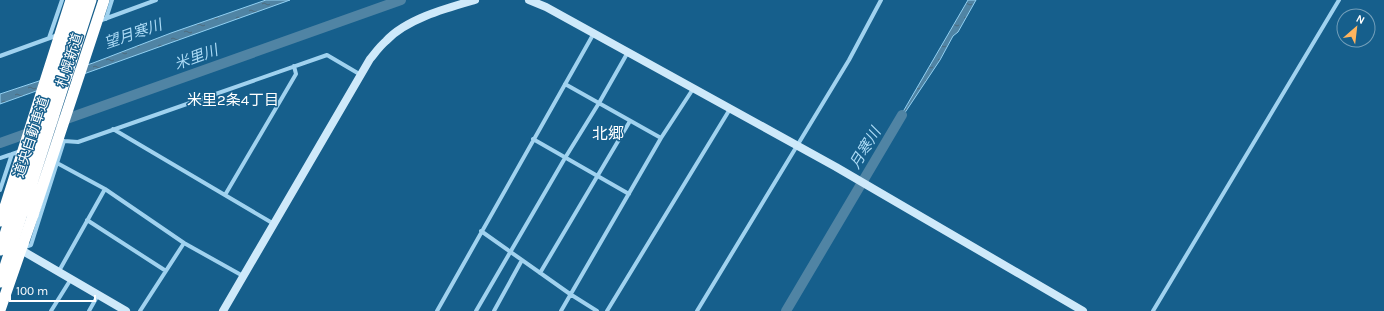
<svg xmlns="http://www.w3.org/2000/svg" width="1384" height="311" font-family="Karla,'Noto Sans JP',sans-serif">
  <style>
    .water { fill: url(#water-ripples); stroke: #92d0f2 }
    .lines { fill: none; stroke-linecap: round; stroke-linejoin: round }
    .river { stroke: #5084a4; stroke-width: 10 }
    .street { stroke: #a0d2ef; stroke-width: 4 }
    .secondary { stroke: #cee9fa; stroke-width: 8 }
    .highway { stroke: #fff; stroke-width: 11 }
    .highway-bridge { stroke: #fff; stroke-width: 11 }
    .labels { text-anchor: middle; stroke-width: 3; stroke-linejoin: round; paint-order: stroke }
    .street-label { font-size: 14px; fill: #fff; stroke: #165f8c }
    .water-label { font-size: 15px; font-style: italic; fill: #acdbf6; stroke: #165f8c }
    .neighbourhood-label { font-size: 15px; fill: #fff; stroke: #165f8c }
    .quarter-label { font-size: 16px; fill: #fff; stroke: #165f8c }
  </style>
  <defs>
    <pattern id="water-ripples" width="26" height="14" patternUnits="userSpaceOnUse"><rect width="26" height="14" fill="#5084a4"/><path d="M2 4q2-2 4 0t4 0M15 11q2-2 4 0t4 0" fill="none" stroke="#4e6b7c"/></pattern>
  </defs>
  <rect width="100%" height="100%" fill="#165f8c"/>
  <path class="water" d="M266,0H290L0,104V94L93,63L171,33Z
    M968,0H976L958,32L953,36L940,60L886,141Z"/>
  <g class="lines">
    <path class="river" d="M58,122L401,0
      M0,143L34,131
      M786,311L902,115"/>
    <path class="street" d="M106,19L112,0
      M99,21L156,0
      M49,38L62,0
      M0,56L58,35
      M565,84L661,138
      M113,129L274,224
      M533,139L629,194
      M58,142L64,141L78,142L327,55L361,75
      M0,158L21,151
      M57,163L105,189L184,243L243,276
      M0,190L12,154
      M225,195L296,74L294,66
      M87,220L166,271
      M481,231L570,294L597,311
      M25,247L31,245L64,141
      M59,271L105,189
      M540,273L630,121
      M51,311L71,279
      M89,311L98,295
      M140,311L184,243
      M437,311L594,33
      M476,311L565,158L599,103L628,52
      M494,311L522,260
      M561,311L661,138L693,89
      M607,311L730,109
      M697,311L849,60L881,0
      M1153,311L1339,0"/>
    <path class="secondary" d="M529,0L546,7L836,167L1083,311
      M16,247L126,311
      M223,311L370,59C375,53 380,46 386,41C406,19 447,8 475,0"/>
    <path class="highway" d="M0,221L5,207
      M0,310L33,215"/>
    <path class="highway-bridge" d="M5,207L71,0
      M33,215L104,0
      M0,250L80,0
      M0,282L91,0"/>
  </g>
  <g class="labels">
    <g class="street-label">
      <text transform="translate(69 60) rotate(-72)" y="5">札幌新道</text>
      <text transform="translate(31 137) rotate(-72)" y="5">道央自動車道</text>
    </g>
    <g class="water-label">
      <text transform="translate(133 34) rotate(-19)" y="5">望月寒川</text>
      <text transform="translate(196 57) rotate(-20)" y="5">米里川</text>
      <text transform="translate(865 148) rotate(-59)" y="5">月寒川</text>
    </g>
    <g class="neighbourhood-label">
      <text x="233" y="105">米里2条4丁目</text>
    </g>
    <g class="quarter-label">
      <text x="608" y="139">北郷</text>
    </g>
  </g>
  <g transform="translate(1356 28) rotate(28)"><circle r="19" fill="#165f8c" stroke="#739fba"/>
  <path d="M0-3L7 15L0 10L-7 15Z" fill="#ffb45e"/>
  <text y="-6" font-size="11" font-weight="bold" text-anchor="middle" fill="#ffffff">N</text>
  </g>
  <path d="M10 295v6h85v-6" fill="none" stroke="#ffffff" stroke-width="2"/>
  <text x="16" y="295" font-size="12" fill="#ffffff" stroke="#165f8c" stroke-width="3" paint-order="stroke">100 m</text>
</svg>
